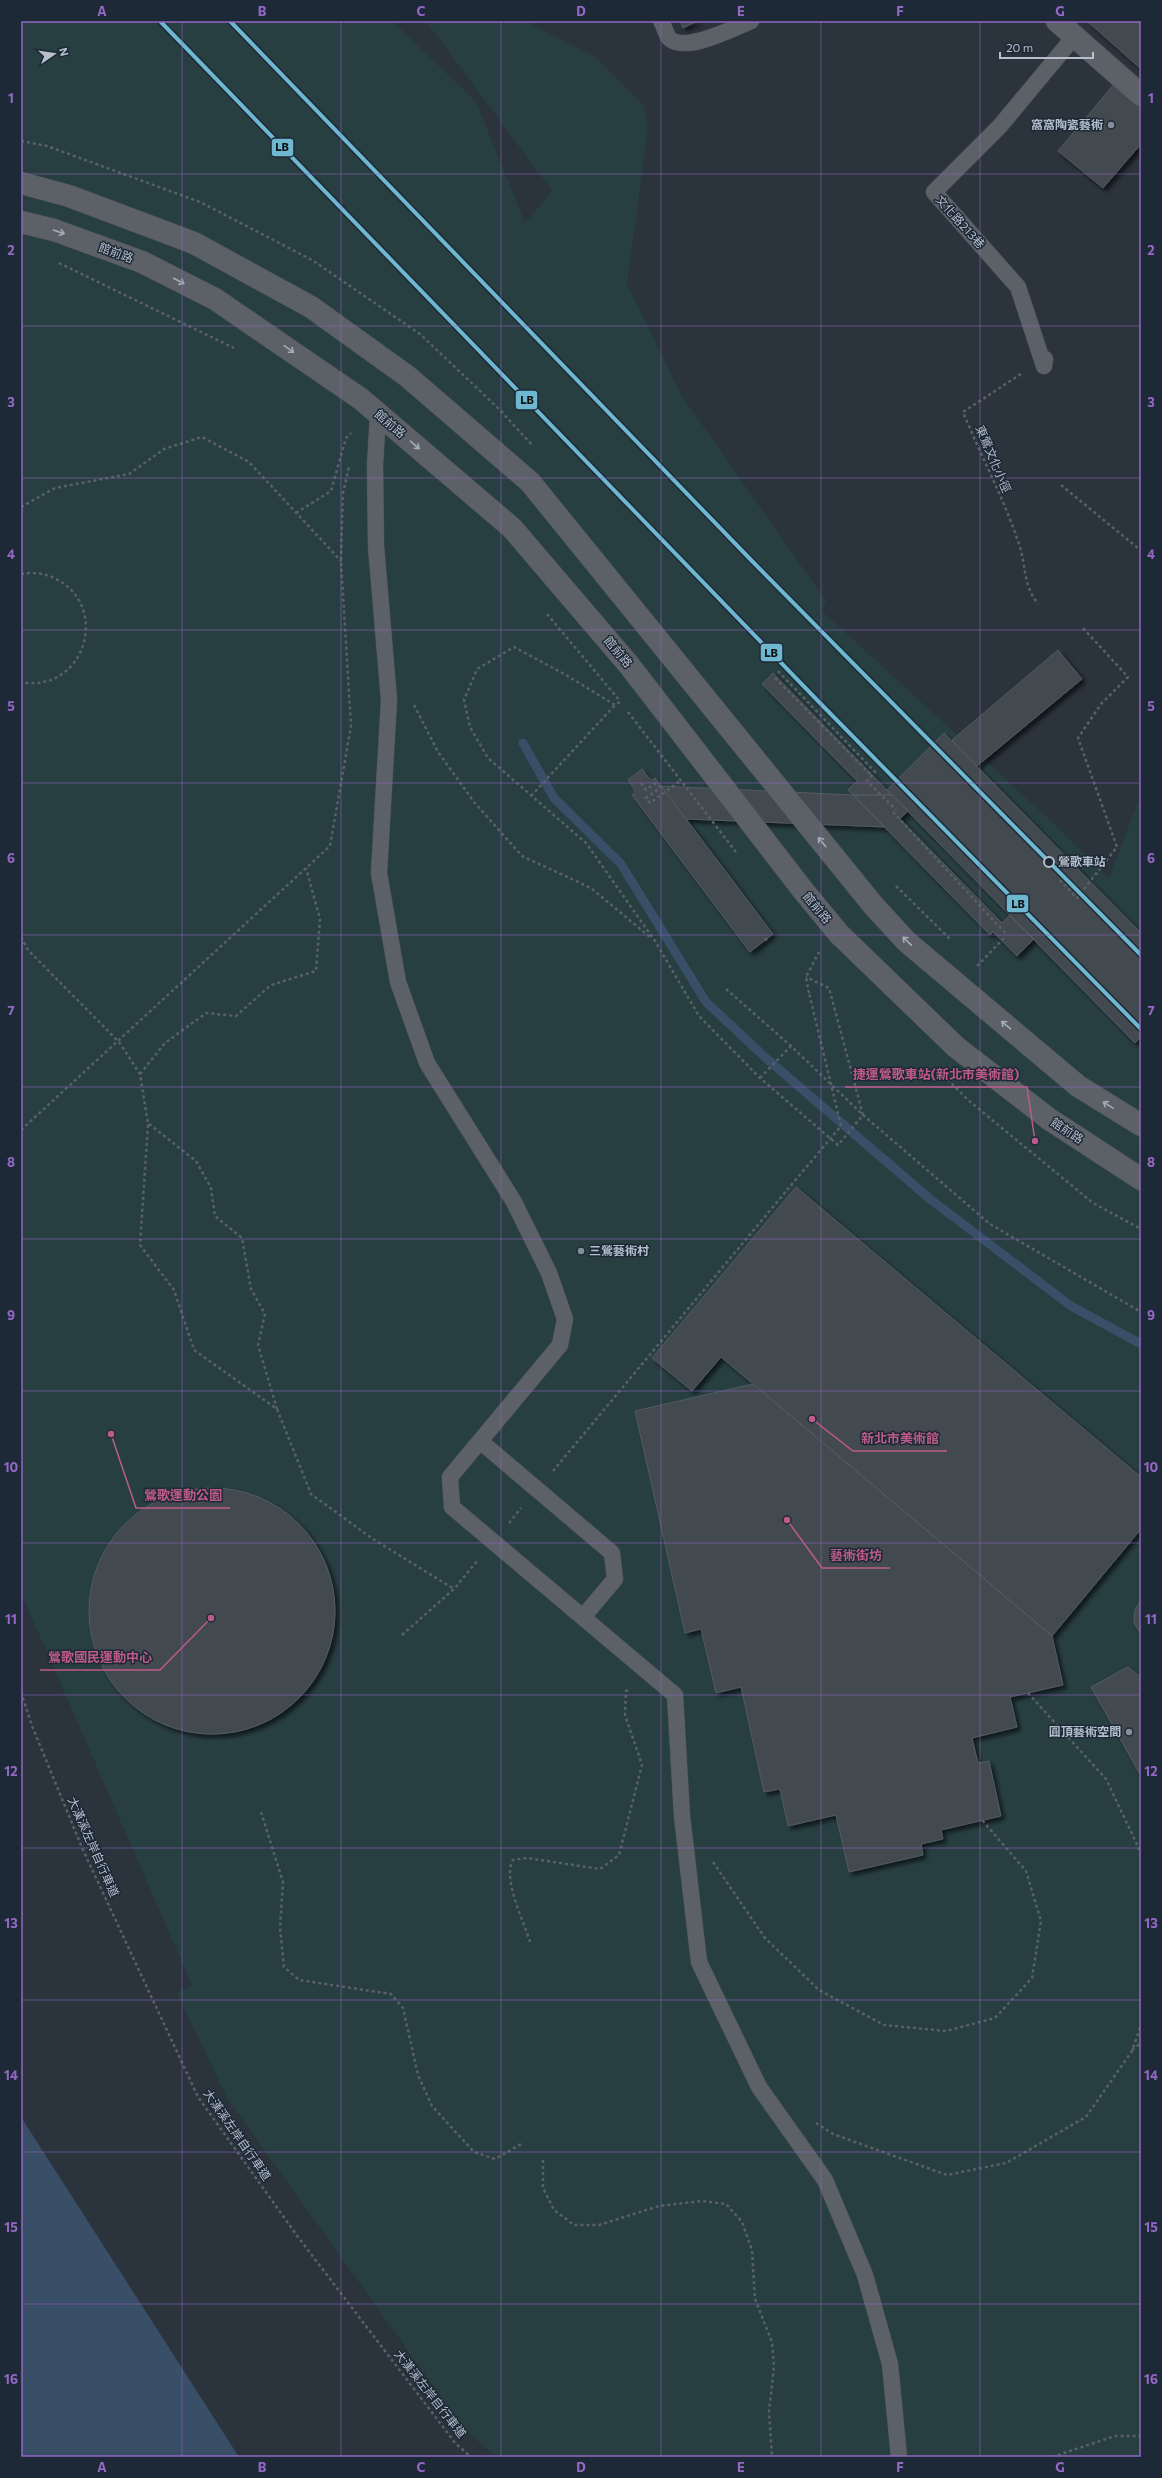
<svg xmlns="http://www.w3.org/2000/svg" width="1162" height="2478" font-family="Commissioner,'Noto Sans TC',sans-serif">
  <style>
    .green { fill: #283f42 }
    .water { fill: #394e67 }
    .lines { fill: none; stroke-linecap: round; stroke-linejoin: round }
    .stream { stroke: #394e67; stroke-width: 9 }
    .building { fill: #424950; stroke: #535a63; filter: url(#shadow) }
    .pedestrian-tunnel { stroke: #404852; stroke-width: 22; stroke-dasharray: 22 11; stroke-linecap: butt }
    .service-casing { stroke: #4a4f56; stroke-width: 17 }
    .minor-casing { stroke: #4a4f56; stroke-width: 23 }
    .tertiary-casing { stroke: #4a4f56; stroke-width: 23 }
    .path { stroke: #596066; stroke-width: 2.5; stroke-dasharray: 3 3; stroke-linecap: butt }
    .service { stroke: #5c6168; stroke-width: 16 }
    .minor { stroke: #5c6168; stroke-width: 22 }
    .tertiary { stroke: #5c6168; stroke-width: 22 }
    .path-bridge { stroke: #596066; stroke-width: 2.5; stroke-dasharray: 3 3; stroke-linecap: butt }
    .metro-1-casing { stroke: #1e2937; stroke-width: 7 }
    .metro-1 { stroke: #6db7d0; stroke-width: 4 }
    .oneway { stroke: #a4acb8 }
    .grid { fill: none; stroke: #9367c4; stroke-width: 1; stroke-opacity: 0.55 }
    .poi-dot { fill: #858e9a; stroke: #1e2937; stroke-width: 1.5 }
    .stop-dot { fill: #1e2937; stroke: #b6bfcc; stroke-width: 2 }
    .labels { text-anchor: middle; stroke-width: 3; stroke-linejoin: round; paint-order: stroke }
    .poi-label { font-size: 12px; font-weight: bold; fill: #b6bfcc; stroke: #1e2937; text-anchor: end }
    .street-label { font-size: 12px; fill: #b6bfcc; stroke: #1e2937 }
    .stop-label { font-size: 12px; font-weight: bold; fill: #b6bfcc; stroke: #1e2937; text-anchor: start }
    .leader { fill: none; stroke: #bd5b88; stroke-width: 1.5 }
    .callout-dot { fill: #bd5b88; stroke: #1e2937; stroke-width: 1.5 }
    .callout-label { font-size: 13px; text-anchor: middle; font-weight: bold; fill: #bd5b88; stroke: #1e2937; stroke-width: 3; stroke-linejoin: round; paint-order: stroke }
    .line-badge { stroke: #1e2937; stroke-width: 1.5 }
    .pale-badge-label { font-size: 11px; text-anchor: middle; font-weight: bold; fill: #111 }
    .neatline { fill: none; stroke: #9367c4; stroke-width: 1.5 }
    .grid-label { font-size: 13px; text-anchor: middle; font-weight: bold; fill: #9367c4 }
  </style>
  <defs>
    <filter id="shadow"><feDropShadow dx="3.5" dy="3.5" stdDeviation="2" flood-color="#0009"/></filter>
  </defs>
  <rect width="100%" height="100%" fill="#2b333c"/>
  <path class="green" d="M21,21H393L476,102L525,223L552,191L426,21H532L534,26L594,56L643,105L648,127L627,285L682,396L826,601L822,611L1062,831L1109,878L1141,794V2457H496L464,2429L227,2098L177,1993L192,1985L21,1593Z"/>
  <path class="water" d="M21,2117L239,2457H21Z"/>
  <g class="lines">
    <path class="stream" d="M523,743L554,798L621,864L706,1002L767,1059L930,1199L1071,1306L1141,1344"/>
  </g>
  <path class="building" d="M680,21H698L683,28Z
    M1087,21H1141V69Z
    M1115,83L1141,106V144L1103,188L1058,151Z
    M1058,650L1082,679L977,766L952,740Z
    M773,673L887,790L892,795H853L848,790L857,781L762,684Z
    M944,733L1141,933V1037L1135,1043L887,790Z
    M642,769L651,781L655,778L773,934L750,952L632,795L636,792L628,780Z
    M661,786L853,795L885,827L686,819Z
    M853,795H892L908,811L900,819L1002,923L1010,915L1034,939L1017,956L993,932L990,935Z
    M796,1187L1141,1477V1529L1052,1636L721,1357L692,1391L652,1358Z
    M753,1384L1052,1636L1063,1685L1010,1697L1017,1727L972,1738L978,1763L989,1761L1001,1816L941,1830L943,1839L921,1844L923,1855L849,1872L836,1815L788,1826L780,1789L764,1792L741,1687L716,1693L701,1629L685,1633L635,1411Z
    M89 1611a123 123 0 1 1 246 0a123 123 0 1 1-246 0Z
    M1141,1601V1634L1134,1623L1135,1610Z
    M1128,1667L1141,1677V1776L1091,1687Z"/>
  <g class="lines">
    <path class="pedestrian-tunnel" d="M641,783L655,802H662"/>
    <g class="service-casing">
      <path id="service" d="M661,21C664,26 666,34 669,38C684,54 734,28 751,21
        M1045,359L1044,366L1018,287L934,192L1000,126L1074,37
        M378,414L375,465L376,546L389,700L379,873L398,982L427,1063L514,1202L549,1273L565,1319L560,1345L450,1477L452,1507L675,1695L682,1816L699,1962L759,2087L825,2180L865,2275L890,2364L899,2457
        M480,1441L612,1553L615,1579L583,1617"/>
    </g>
    <g class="minor-casing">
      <path id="minor" d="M1057,21L1141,95"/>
    </g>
    <g class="tertiary-casing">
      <path id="tertiary" d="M21,183L69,196L194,243L311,307L407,376L530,482L873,905L907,942L1078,1086L1141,1125
        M21,222L54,230L142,262L215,299L361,399L512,528L629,665L802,889L839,934L956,1047L1049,1119L1141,1179"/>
    </g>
    <path class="path" d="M21,141L47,146L200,202L312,260L420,334L499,409L532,445
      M59,263L234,348
      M1021,374L963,412C981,456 1004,499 1019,544C1026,565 1023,585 1038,604
      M1061,485L1139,549
      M21,507L55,488L129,474L164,449L202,437L249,462L341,561
      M296,513L331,491L346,438L351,433
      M21,574C32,572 44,573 54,578C112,605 85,694 21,682
      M547,614L620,701
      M778,671L875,772L867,781L896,810
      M775,678L872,776
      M620,702L615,705L566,675L514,647L477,669L464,700L470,727L488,758L586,843L655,941L699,1016L760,1078L838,1145L863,1115L829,988L806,977
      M414,705L438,752L474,802L522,856L591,888L651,938
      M628,712L736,852
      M641,783L646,790L656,783L660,788L646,798L650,803L680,781
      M531,796L615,705
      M893,812L1007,935
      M1060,880L1077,898L1117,847L1078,738L1101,704L1128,677L1082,627
      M896,886L951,940
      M21,937L28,950L119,1042L140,1074L148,1124L140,1245L174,1290L194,1350L277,1409L311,1494L373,1539L454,1589
      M765,938L768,942
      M977,966L1004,938
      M726,989L791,1046L863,1115L990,1224L1141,1312
      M809,993L806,977L819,952
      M939,1071L968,1100L1093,1203L1141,1229
      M140,1074L165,1043L206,1013L236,1016L271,985L316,971L320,919L306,868
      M760,1078L791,1046
      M149,1124L196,1161L211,1188L215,1216L242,1238L251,1289L265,1314L258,1345L277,1409
      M21,1130L330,846L351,726L341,561L343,493L349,467
      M553,1471L787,1190
      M509,1523L521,1508
      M402,1635L454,1589L478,1560
      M21,1692L32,1726L83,1850L198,2097L298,2237L456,2444L471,2457
      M1028,1693L1106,1779L1141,1853
      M261,1812L283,1882L280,1928L284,1967L299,1980L391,1994L403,2008L418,2075L432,2106L474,2152L495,2159L523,2143
      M713,1862L765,1938L819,1990L884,2025L946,2031L995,2018L1032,1978L1041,1921L1026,1871L982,1820
      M530,1942C524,1922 502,1878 513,1860L527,1858L600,1869L619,1855L642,1765L625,1715L626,1691L631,1689
      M1132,2050L1141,2043
      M816,2123L833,2134L947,2175L1006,2163L1086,2117L1132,2051L1141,2025
      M543,2160V2188L554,2210L574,2225H599L659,2206L702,2201L726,2204L742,2222L752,2250L755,2299L772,2342L774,2367L769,2411L772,2457
      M1052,2457L1115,2436H1141"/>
    <use href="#service" class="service"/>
    <use href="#minor" class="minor"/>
    <use href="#tertiary" class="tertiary"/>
    <path class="path-bridge" d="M787,1190L841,1126L809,993"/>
    <g class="metro-1-casing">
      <path id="metro-1" d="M160,21L819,702L1141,1029
        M230,21L752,561L1141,955"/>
    </g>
    <use href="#metro-1" class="metro-1"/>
  </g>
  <defs><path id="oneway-shaft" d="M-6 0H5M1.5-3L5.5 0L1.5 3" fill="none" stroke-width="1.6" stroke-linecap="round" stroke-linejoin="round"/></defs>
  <g class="oneway">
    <use href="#oneway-shaft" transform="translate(59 232) rotate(19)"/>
    <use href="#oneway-shaft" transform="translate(179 281) rotate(27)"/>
    <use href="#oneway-shaft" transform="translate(289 349) rotate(35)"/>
    <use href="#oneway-shaft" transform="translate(415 445) rotate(41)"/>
    <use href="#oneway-shaft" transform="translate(822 842) rotate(-129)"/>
    <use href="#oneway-shaft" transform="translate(907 941) rotate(-136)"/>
    <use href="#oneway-shaft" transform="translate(1006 1025) rotate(-140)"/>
    <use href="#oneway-shaft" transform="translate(1108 1105) rotate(-148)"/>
  </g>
  <path class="grid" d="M182,21V2457M341,21V2457M501,21V2457M661,21V2457M821,21V2457M980,21V2457M21,174H1141M21,326H1141M21,478H1141M21,630H1141M21,783H1141M21,935H1141M21,1087H1141M21,1239H1141M21,1391H1141M21,1543H1141M21,1695H1141M21,1848H1141M21,2000H1141M21,2152H1141M21,2304H1141"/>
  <g class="poi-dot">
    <circle cx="1111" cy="125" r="4"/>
    <circle cx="581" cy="1251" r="4"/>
    <circle cx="1129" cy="1732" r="4"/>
  </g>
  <circle class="stop-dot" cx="1049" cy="862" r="5"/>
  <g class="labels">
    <g class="poi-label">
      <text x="1103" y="129">窩窩陶瓷藝術</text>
      <text x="589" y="1255" text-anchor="start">三鶯藝術村</text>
      <text x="1121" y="1736">圓頂藝術空間</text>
    </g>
    <g class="street-label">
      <text transform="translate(960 222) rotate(48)" y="4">文化路213巷</text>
      <text transform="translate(116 253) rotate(20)" y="4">館前路</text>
      <text transform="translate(390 424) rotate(40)" y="4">館前路</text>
      <text transform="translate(993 459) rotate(67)" y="4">東鶯文化小徑</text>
      <text transform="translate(618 652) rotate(50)" y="4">館前路</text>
      <text transform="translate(817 908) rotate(50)" y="4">館前路</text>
      <text transform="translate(1067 1131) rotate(33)" y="4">館前路</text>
      <text transform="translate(93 1847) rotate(66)" y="4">大漢溪左岸自行車道</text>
      <text transform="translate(237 2135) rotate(55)" y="4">大漢溪左岸自行車道</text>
      <text transform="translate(430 2394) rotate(52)" y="4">大漢溪左岸自行車道</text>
    </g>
    <g class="stop-label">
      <text x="1058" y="866">鶯歌車站</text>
    </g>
  </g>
  <path class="leader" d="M1035 1141L1027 1087H845M812 1419L853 1451H947M111 1434L136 1508H230M787 1520L822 1568H890M211 1618L160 1670H40"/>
  <g class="callout-dot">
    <circle cx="1035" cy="1141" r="4"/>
    <circle cx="812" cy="1419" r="4"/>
    <circle cx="111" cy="1434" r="4"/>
    <circle cx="787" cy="1520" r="4"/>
    <circle cx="211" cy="1618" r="4"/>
  </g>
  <g class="callout-label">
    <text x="936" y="1079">捷運鶯歌車站(新北市美術館)</text>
    <text x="900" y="1443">新北市美術館</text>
    <text x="183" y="1500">鶯歌運動公園</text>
    <text x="856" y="1560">藝術街坊</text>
    <text x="100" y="1662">鶯歌國民運動中心</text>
  </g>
  <g class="line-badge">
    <rect x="271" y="138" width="23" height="19" rx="4" fill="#6db7d0"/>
    <rect x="515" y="390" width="23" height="20" rx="4" fill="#6db7d0"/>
    <rect x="760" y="643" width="23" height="19" rx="4" fill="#6db7d0"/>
    <rect x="1006" y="894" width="23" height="19" rx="4" fill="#6db7d0"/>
  </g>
  <g class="pale-badge-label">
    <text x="282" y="151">LB</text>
    <text x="527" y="404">LB</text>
    <text x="771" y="657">LB</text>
    <text x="1018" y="908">LB</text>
  </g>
  <rect width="1162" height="2478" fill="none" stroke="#1e2937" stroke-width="44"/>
  <g transform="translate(54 54) rotate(77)" stroke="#1e2937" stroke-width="3" paint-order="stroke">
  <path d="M0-3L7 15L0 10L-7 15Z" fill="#b6bfcc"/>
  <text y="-6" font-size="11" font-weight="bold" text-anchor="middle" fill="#b6bfcc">N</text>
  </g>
  <path d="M1000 52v6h93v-6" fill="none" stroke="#b6bfcc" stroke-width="2"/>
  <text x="1006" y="52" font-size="12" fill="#b6bfcc" stroke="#1e2937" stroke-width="3" paint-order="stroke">20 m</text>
  <rect x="22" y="22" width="1118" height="2434" class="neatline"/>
  <g class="grid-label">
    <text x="102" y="16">A</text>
    <text x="262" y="16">B</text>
    <text x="421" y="16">C</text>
    <text x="581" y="16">D</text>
    <text x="741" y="16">E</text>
    <text x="900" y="16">F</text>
    <text x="1060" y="16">G</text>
    <text x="11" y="103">1</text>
    <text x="1151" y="103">1</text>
    <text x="11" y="255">2</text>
    <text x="1151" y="255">2</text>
    <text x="11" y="407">3</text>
    <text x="1151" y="407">3</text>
    <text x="11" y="559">4</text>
    <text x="1151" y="559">4</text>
    <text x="11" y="711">5</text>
    <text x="1151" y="711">5</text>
    <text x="11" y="863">6</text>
    <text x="1151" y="863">6</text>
    <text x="11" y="1015">7</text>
    <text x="1151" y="1015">7</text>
    <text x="11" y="1167">8</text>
    <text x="1151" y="1167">8</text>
    <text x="11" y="1320">9</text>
    <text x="1151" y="1320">9</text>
    <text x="11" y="1472">10</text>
    <text x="1151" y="1472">10</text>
    <text x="11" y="1624">11</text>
    <text x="1151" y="1624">11</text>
    <text x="11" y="1776">12</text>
    <text x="1151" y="1776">12</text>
    <text x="11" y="1928">13</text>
    <text x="1151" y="1928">13</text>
    <text x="11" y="2080">14</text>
    <text x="1151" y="2080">14</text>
    <text x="11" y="2232">15</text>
    <text x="1151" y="2232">15</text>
    <text x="11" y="2384">16</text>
    <text x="1151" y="2384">16</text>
    <text x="102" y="2472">A</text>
    <text x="262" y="2472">B</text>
    <text x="421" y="2472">C</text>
    <text x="581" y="2472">D</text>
    <text x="741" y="2472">E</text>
    <text x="900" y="2472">F</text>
    <text x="1060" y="2472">G</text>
  </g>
</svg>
